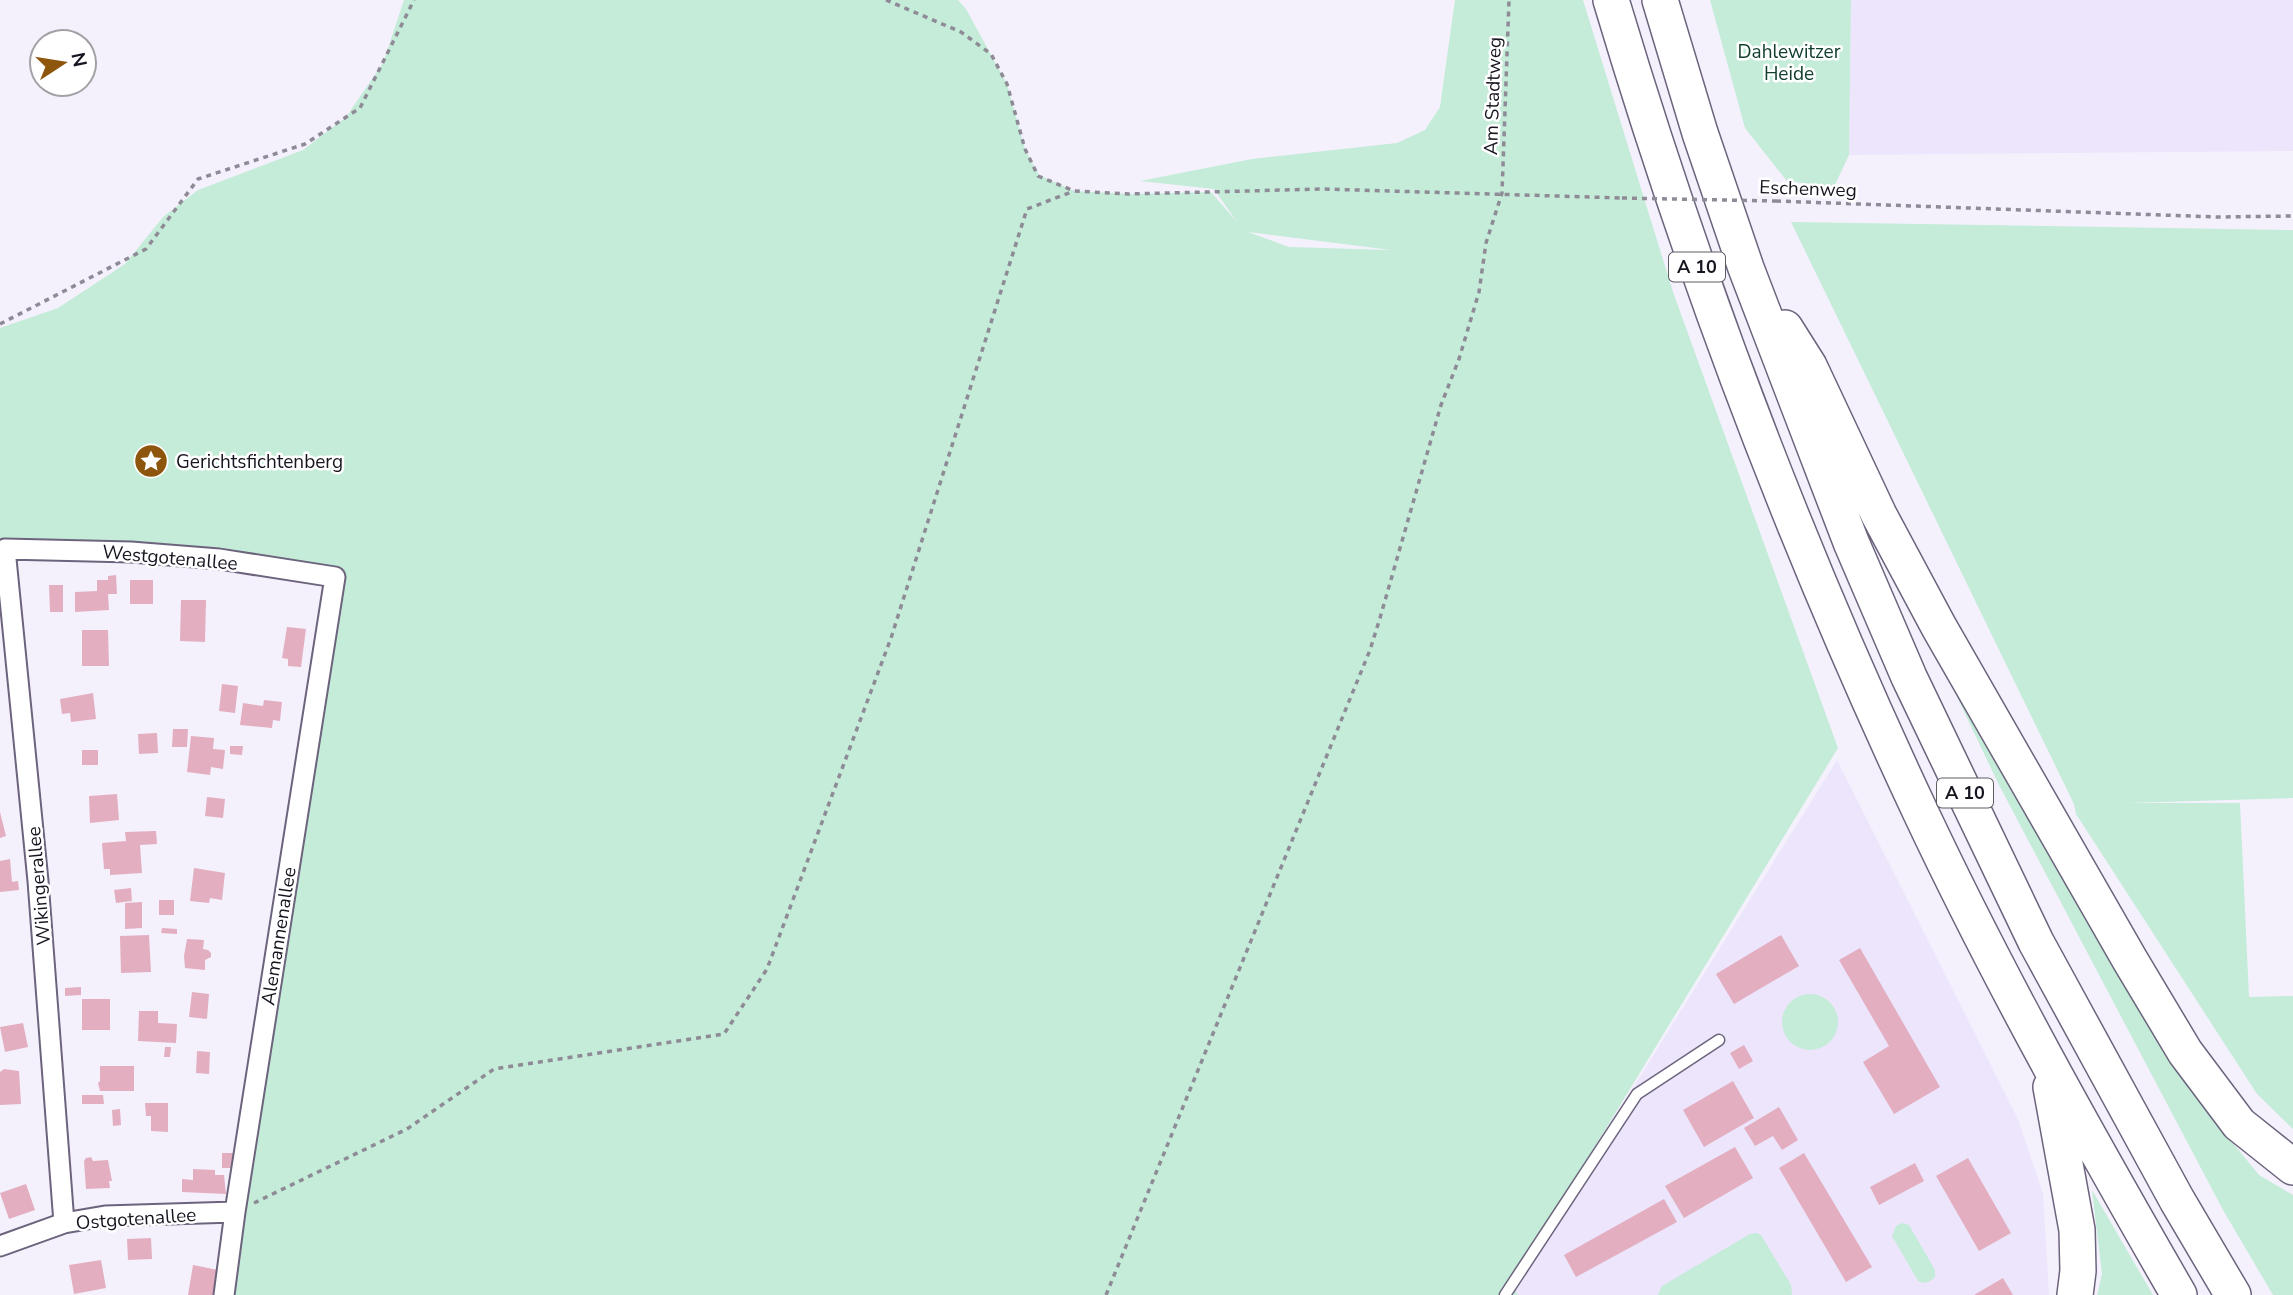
<svg xmlns="http://www.w3.org/2000/svg" width="2293" height="1295" font-family="'Nunito Sans',sans-serif">
  <style>
    .built { fill: #ece5fc }
    .green { fill: #c4ecd8; fill-rule: evenodd }
    .building { fill: #e3aec0 }
    .lines { fill: none; stroke-linecap: round; stroke-linejoin: round }
    .service-casing { stroke: #6c637d; stroke-width: 13 }
    .minor-casing { stroke: #6c637d; stroke-width: 23 }
    .motorway-casing { stroke: #6c637d; stroke-width: 38 }
    .path { stroke: #8e8b97; stroke-width: 3.5; stroke-dasharray: 5 5; stroke-linecap: butt }
    .service { stroke: #fff; stroke-width: 10 }
    .minor { stroke: #fff; stroke-width: 19 }
    .motorway { stroke: #fff; stroke-width: 35 }
    .path-bridge { stroke: #8e8b97; stroke-width: 3.5; stroke-dasharray: 5 5; stroke-linecap: butt }
    .labels { text-anchor: middle; stroke-width: 5; stroke-linejoin: round; paint-order: stroke }
    .shield { fill: #fff; stroke: #5e5b63; stroke-width: 2 }
    .shield-label { font-size: 18px; font-weight: bold; fill: #191520 }
    .park-label { font-size: 19px; fill: #13402e; stroke: #fff }
    .street-label { font-size: 19px; fill: #191520; stroke: #fff }
    .poi-label { font-size: 19px; fill: #191520; stroke: #fff; text-anchor: start }
  </style>
  <rect width="100%" height="100%" fill="#f4f1fd"/>
  <path class="built" d="M1851,0H2293V151L1849,155Z
    M1837,760L2017,1117L2043,1193L2049,1295H1518L1511,1284Z"/>
  <path class="green" d="M404,0H958L966,9L1007,84L1025,149L1039,175L1074,191L1129,194L1211,192L1237,222L1214,189L1140,181L1252,159L1397,143L1425,130L1440,107L1455,0H1583L1673,292L1838,748L1511,1284L1518,1295H224L334,577L0,550V328L58,308L125,264L163,217L198,190L303,150L346,117L383,63ZM1248,232L1391,250L1289,247Z
    M1710,0H1851L1849,155L1833,189L1786,180L1745,128Z
    M1791,222L2293,230V798L2127,803H2240L2249,997L2293,996V1129L2257,1094L2076,814L2074,804Z
    M1927,634L2101,940L2196,1098L2259,1175L2293,1195V1295H2273L2223,1210L1999,785Z
    M1782 1022a28 28 0 1 1 56 0a28 28 0 1 1-56 0Z
    M2092,1190L2153,1295H2097L2102,1274Z
    M1902,1223L1909,1225L1935,1270V1277C1929,1283 1925,1284 1918,1281L1892,1236L1896,1226Z
    M1756,1233L1761,1235L1791,1285L1792,1295H1658L1662,1286L1750,1234Z"/>
  <path class="building" d="M116,575L117,594H108L109,610L75,612V592L97,591V580H108V576Z
    M130,580H153V604H130Z
    M49,585H63V612H50Z
    M181,600H206L205,642L180,641Z
    M287,627L306,629L301,667L288,666V659L282,658Z
    M82,630H108L109,666H82Z
    M222,684L238,686L235,713L219,711Z
    M93,693L96,719L71,722L70,713L62,714L60,699Z
    M264,700L282,702L280,721L273,720L272,728L240,725L243,703L263,706Z
    M173,729H188L187,747H172Z
    M157,733L158,753L139,754L138,734Z
    M191,736L214,738L213,749L225,750L223,769L211,767L210,775L187,772Z
    M230,746H243L242,755L230,754Z
    M82,750H98V765H82Z
    M117,794L119,820L90,823L89,796Z
    M207,797L225,799L223,818L205,816Z
    M0,812L6,836L0,838Z
    M156,831L157,844L140,845L142,873L110,875V869H104L102,843L126,841L125,832Z
    M10,859L12,882L18,881L19,890L0,892V861Z
    M194,868L225,873L222,900L210,898L209,903L190,901Z
    M131,888L132,901L116,903L114,890Z
    M159,900H174V915H159Z
    M142,902V928L125,929V903Z
    M162,928L177,929V934L161,933Z
    M149,935L151,972L121,973L120,936Z
    M1781,935L1799,966L1734,1004L1716,974Z
    M187,939L204,940L203,949L208,950L211,953V957L205,960V970L185,968L184,956Z
    M1860,948L1940,1087L1894,1114L1863,1062L1889,1046L1839,960Z
    M81,987V995L65,996V988Z
    M192,992L209,994L207,1019L189,1017Z
    M82,999H110V1030H82Z
    M139,1011H158V1023L177,1024L176,1043L138,1041Z
    M23,1023L28,1047L5,1052L0,1027Z
    M1744,1045L1753,1061L1739,1069L1730,1053Z
    M165,1047H171L170,1057H164Z
    M197,1051L210,1052L209,1074L196,1073Z
    M100,1066H134V1091H100L98,1083L100,1081Z
    M4,1069L19,1071L21,1104L0,1105V1072Z
    M1733,1081L1754,1118L1704,1147L1683,1110Z
    M82,1095H103L104,1104H82Z
    M145,1103H168V1132L151,1131V1116H146Z
    M1779,1107L1798,1140L1782,1150L1773,1136L1755,1146L1744,1128Z
    M120,1109L121,1125L113,1126L112,1110Z
    M1735,1147L1753,1178L1684,1218L1665,1186Z
    M222,1153H237L236,1168H222Z
    M1804,1153L1872,1267L1846,1282L1779,1168Z
    M91,1157L93,1161L108,1160L112,1181H109L110,1188L86,1189L84,1161L86,1158Z
    M1968,1158L2011,1233L1979,1251L1936,1176Z
    M1915,1163L1924,1181L1879,1205L1870,1187Z
    M193,1169L215,1170V1175H224L226,1194L182,1192V1179L193,1180Z
    M26,1184L35,1210L9,1219L0,1193Z
    M1664,1199L1677,1222L1576,1277L1564,1255Z
    M151,1238L152,1259L128,1260L127,1239Z
    M101,1260L106,1288L74,1294L69,1265Z
    M193,1265L218,1270L214,1295H188Z
    M2003,1278L2013,1295H1974Z"/>
  <g class="lines">
    <g class="service-casing">
      <path id="service" d="M1505,1295L1637,1094L1719,1040"/>
    </g>
    <g class="minor-casing">
      <path id="minor" d="M64,1223L38,881L5,549L131,552L219,559L335,577L235,1212L224,1295
        M0,1246L64,1223L105,1216L235,1212"/>
    </g>
    <g class="motorway-casing">
      <path id="motorway" d="M1611,0C1694,278 1797,549 1920,811C1998,977 2088,1137 2179,1295
        M1660,0L1700,133L1746,268L1851,542L1909,677L2036,942L2177,1200L2233,1295
        M1785,328L1809,366L1879,515L1939,627L2130,960L2185,1052L2239,1124L2293,1167
        M2051,1087L2077,1230L2078,1271L2075,1295"/>
    </g>
    <path class="path" d="M886,0L961,32L991,54L1007,84L1025,149L1038,176L1074,191L1129,194L1323,189L1622,198
      M1776,201L2217,217L2293,216
      M0,324L146,249L198,179L305,144L360,108L414,0
      M254,1203L407,1129L494,1069L724,1034L767,969L891,638L1027,209L1074,191
      M1106,1295L1370,650L1380,618L1441,405L1459,359L1479,292L1486,243L1502,193L1509,0"/>
    <use href="#service" class="service"/>
    <use href="#minor" class="minor"/>
    <use href="#motorway" class="motorway"/>
    <path class="path-bridge" d="M1622,198L1776,201"/>
  </g>
  <defs>
    <g id="sight-disc" transform="scale(1.75)"><circle r="9.5" fill="#8e560c" stroke="#fff"/><path d="M0-6L1.8-2.2L6-1.7L2.9 1.2L3.7 5.4L0 3.3L-3.7 5.4L-2.9 1.2L-6-1.7L-1.8-2.2Z" fill="#fff"/></g>
  </defs>
  <g fill-rule="evenodd">
    <use href="#sight-disc" x="151" y="461"/>
  </g>
  <g class="labels">
    <g class="shield">
      <rect x="1669" y="252.5" width="56" height="29" rx="5"/>
      <rect x="1937" y="778.5" width="56" height="29" rx="5"/>
    </g>
    <g class="shield-label">
      <text x="1697" y="273">A 10</text>
      <text x="1965" y="799">A 10</text>
    </g>
    <g class="park-label">
      <text x="1789" y="58">Dahlewitzer<tspan x="1789" dy="22">Heide</tspan></text>
    </g>
    <g class="street-label">
      <text transform="translate(1492 96) rotate(-88)" y="7">Am Stadtweg</text>
      <text transform="translate(1808 188) rotate(2)" y="7">Eschenweg</text>
      <text transform="translate(170 557) rotate(5)" y="7">Westgotenallee</text>
      <text transform="translate(38 886) rotate(-95)" y="7">Wikingerallee</text>
      <text transform="translate(278 936) rotate(-81)" y="7">Alemannenallee</text>
      <text transform="translate(136 1218) rotate(-4)" y="7">Ostgotenallee</text>
    </g>
    <g class="poi-label">
      <text x="176" y="468">Gerichtsfichtenberg</text>
    </g>
  </g>
  <g transform="translate(63 63) rotate(78)"><circle r="33" fill="#ffffff" stroke="#a3a1a6" stroke-width="2"/>
  <path d="M0-5L12 26L0 18L-12 26Z" fill="#8e560c"/>
  <text y="-10" font-size="19" font-weight="bold" text-anchor="middle" fill="#191520">N</text>
  </g>
</svg>
